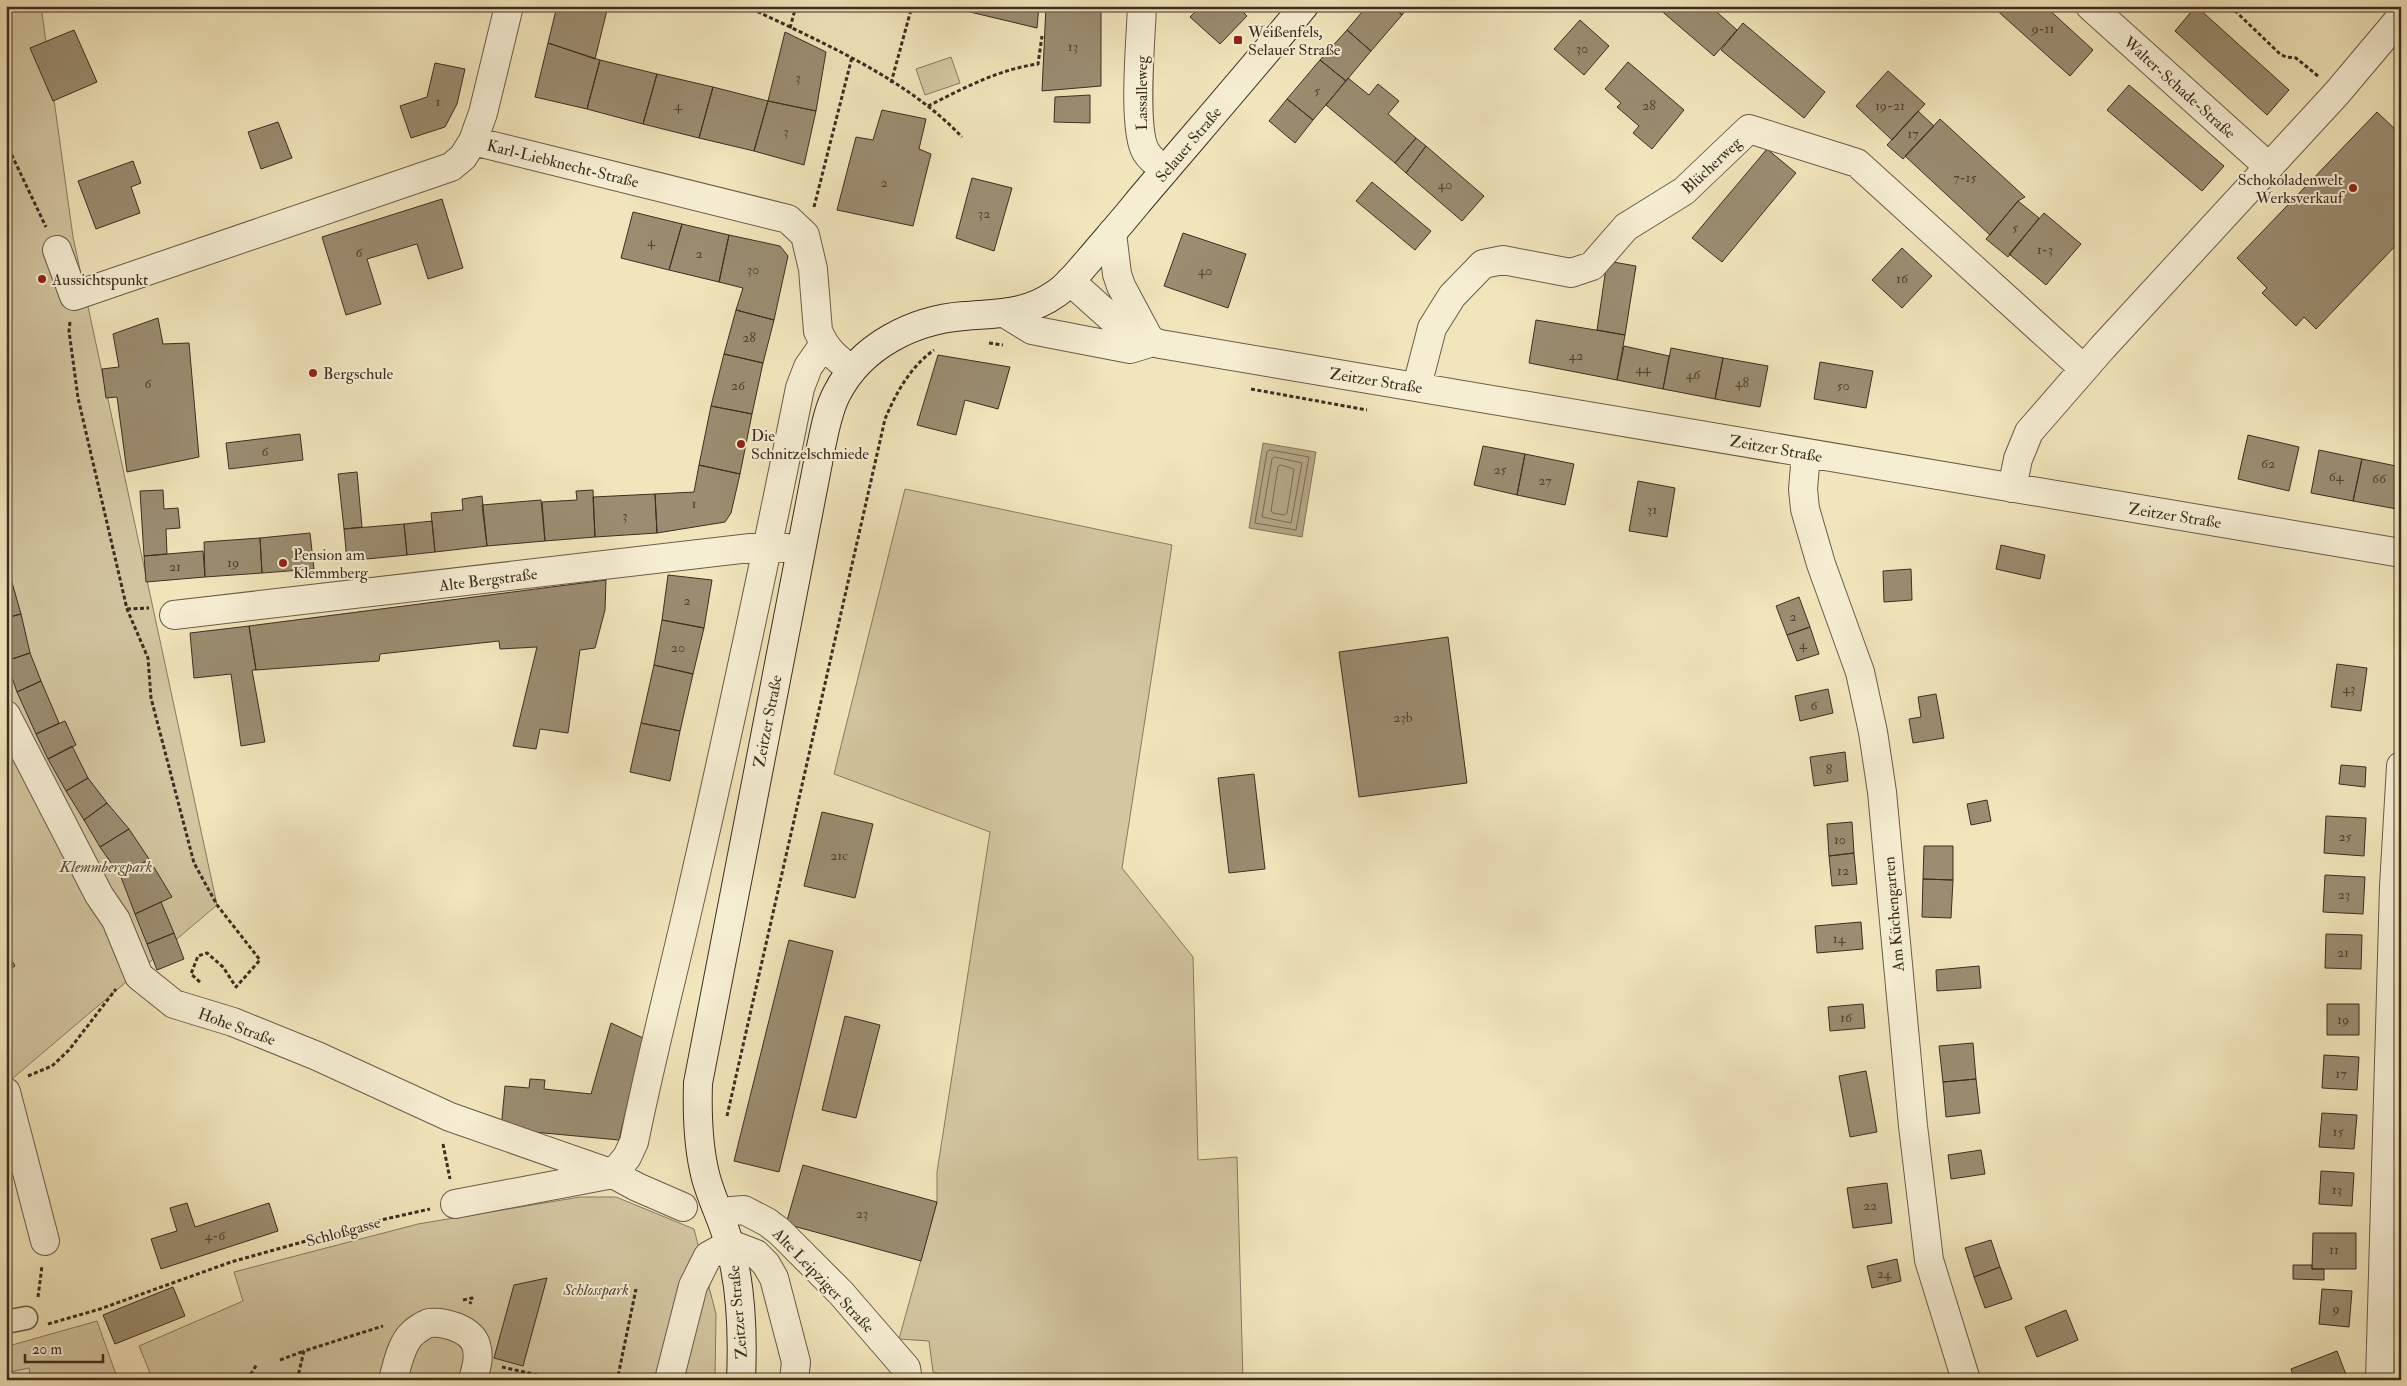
<svg xmlns="http://www.w3.org/2000/svg" width="2407" height="1386" font-family="'IM FELL Double Pica',serif">
  <style>
    .green { fill: #d3c6a1; stroke: #887a60 }
    .water { fill: #b4a686; stroke: #85765d }
    .lines { fill: none; stroke-linecap: round; stroke-linejoin: round }
    .shore { stroke: #796a53; stroke-width: 1 }
    .building { fill: #9b8d71; stroke: #3e2d20 }
    .pedestrian-casing { stroke: #6b5b47; stroke-width: 25 }
    .minor-casing { stroke: #6b5b47; stroke-width: 30 }
    .secondary-casing { stroke: #3e2d20; stroke-width: 30 }
    .path { stroke: #3e2d20; stroke-width: 3; stroke-dasharray: 4 2.5; stroke-linecap: butt }
    .pedestrian { stroke: #f6eed3; stroke-width: 22 }
    .minor { stroke: #f6eed3; stroke-width: 28 }
    .secondary { stroke: #f6eed3; stroke-width: 28 }
    .poi-dot { fill: #8f2418; stroke: #f6eed3; stroke-width: 2 }
    .labels { text-anchor: middle; stroke-width: 4; stroke-linejoin: round; paint-order: stroke }
    .number-label { font-size: 14px; fill: #554534 }
    .poi-label { font-size: 16px; fill: #3e2d20; stroke: #f6eed3; text-anchor: start }
    .street-label { font-size: 16px; fill: #3e2d20; stroke: #f6eed3 }
    .park-label { font-size: 16px; font-style: italic; fill: #5c4c3a; stroke: #f6eed3 }
  </style>
  <rect width="100%" height="100%" fill="#f1e5bb"/>
  <filter id="stains"><feTurbulence type="fractalNoise" baseFrequency=".004" numOctaves="4"/><feColorMatrix values="0 0 0 0 .2 0 0 0 0 .09 0 0 0 0 .02 0 0 0 .5 -.17"/></filter>
  <radialGradient id="worn" r=".72"><stop offset=".6" stop-color="#630" stop-opacity="0"/><stop offset="1" stop-color="#630" stop-opacity=".3"/></radialGradient>
  <path class="green" d="M6,6H41L73,237L217,905L6,1084Z
    M951,57L960,83L925,95L916,69Z
    M905,489L1172,545L1122,868L1193,957L1198,1160L1237,1157L1243,1380H961L933,1372L929,1341L899,1339L937,1202V1172L990,832L834,774Z
    M580,1197H616L694,1229L716,1314L715,1380H149L152,1378L139,1346L243,1301L234,1272L418,1224Z
    M97,1321L118,1380H31L29,1368L11,1372L12,1345Z"/>
  <path class="water" d="M1263,443L1316,452L1302,537L1249,528Z"/>
  <g class="lines">
    <path class="shore" d="M1270,450L1309,457L1296,530L1255,523L1267,452Z
      M1275,457L1302,463L1291,523L1262,517L1272,459Z
      M1281,465L1294,469L1287,513L1284,515L1273,513L1271,511L1278,467Z"/>
  </g>
  <path class="building" d="M557,6H608L595,59L548,43Z
    M945,6H1039L1037,28Z
    M1046,6H1101V86L1042,91Z
    M1201,6H1237L1247,16L1220,44L1190,17Z
    M1367,6H1392L1402,15L1371,51L1347,30Z
    M1392,6H1409L1402,15Z
    M1659,6H1710L1737,30L1714,56L1658,8Z
    M1992,6H2045L2093,50L2070,76Z
    M2196,6L2289,90L2267,115L2175,31Z
    M1580,20L1609,46L1584,75L1554,49Z
    M1743,23L1825,92L1804,118L1721,50Z
    M74,30L97,82L53,101L30,48Z
    M1347,30L1371,51L1346,81L1320,60Z
    M785,32L826,52L816,111L768,101Z
    M548,43L600,60L587,109L535,97Z
    M600,60L657,74L643,124L587,109Z
    M1320,60L1346,81L1313,120L1287,99Z
    M1628,62L1684,110L1652,149L1633,133L1639,126L1617,107L1621,103L1605,89Z
    M435,63L465,69L457,104L445,127L411,138L400,106L427,97Z
    M1888,71L1925,104L1892,140L1856,106Z
    M657,74L713,87L699,138L643,124Z
    M1348,78L1369,95L1378,84L1399,101L1388,114L1416,138L1395,163L1326,105Z
    M2129,85L2224,166L2202,191L2107,110Z
    M713,87L768,101L754,151L699,138Z
    M1090,95V123L1054,122L1055,97Z
    M1287,99L1313,120L1295,143L1269,121Z
    M768,101L816,111L804,165L754,151Z
    M882,110L926,119L919,149L931,154L913,226L837,210L856,137L873,140Z
    M1918,111L1934,126L1903,159L1887,145Z
    M2377,112L2401,135V240L2316,329L2304,317L2296,326L2262,293L2267,288L2237,258Z
    M1940,119L2025,197L2018,201L1990,235L1905,156Z
    M278,122L292,158L261,169L248,132Z
    M1416,138L1426,146L1406,173L1395,163Z
    M1426,146L1484,196L1462,221L1406,173Z
    M1767,149L1796,173L1722,262L1692,238Z
    M133,161L141,183L131,187L140,213L96,229L78,181Z
    M972,178L1012,188L994,251L956,238Z
    M1372,182L1431,231L1415,250L1356,201Z
    M442,199L463,268L428,279L417,244L367,259L381,304L346,315L322,237Z
    M2018,201L2039,218L2008,257L1986,239Z
    M633,212L682,224L669,270L621,258Z
    M2044,213L2081,244L2046,285L2009,254Z
    M682,224L729,235L719,282L669,270Z
    M1183,233L1246,254L1228,308L1164,286Z
    M729,235L780,246L788,256L774,320L736,310L743,288L719,282Z
    M1902,248L1932,276L1902,308L1872,280Z
    M1607,261L1636,266L1625,335L1597,330Z
    M736,310L774,320L763,363L724,354Z
    M158,318L163,344L189,343L199,457L127,472L117,397L106,398L102,369L119,367L113,334Z
    M1536,320L1625,335L1617,380L1529,363Z
    M1624,346L1669,356L1663,389L1617,380Z
    M1671,348L1723,358L1715,399L1663,389Z
    M724,354L763,363L752,414L711,406Z
    M938,355L1010,367L998,409L965,400L956,435L917,425Z
    M1723,358L1768,366L1760,407L1715,399Z
    M1820,362L1873,371L1866,408L1814,399Z
    M711,406L752,414L740,474L699,465Z
    M300,434L303,460L229,469L226,443Z
    M2248,435L2299,447L2289,491L2238,479Z
    M1483,446L1525,454L1517,495L1474,485Z
    M2319,450L2362,459L2353,501L2311,493Z
    M1525,454L1574,464L1565,505L1517,495Z
    M2362,459L2401,467V489L2397,509L2353,501Z
    M699,465L740,474L731,513L725,522L657,533L655,494L694,492Z
    M357,472L362,527L344,529L338,474Z
    M1638,481L1675,488L1667,537L1629,531Z
    M163,490L164,509L178,508L180,528L166,529L167,554L144,556L140,491Z
    M593,490L595,537L545,541L542,502L577,500L576,491Z
    M655,494L657,533L595,537L593,497Z
    M482,496L487,546L435,552L431,513L463,510L462,499Z
    M541,500L545,541L487,546L482,505Z
    M432,521L435,552L407,555L404,524Z
    M404,524L407,555L347,561L344,529Z
    M310,533L314,569L262,573L260,538Z
    M260,538L262,573L205,577L204,542Z
    M2001,545L2045,555L2040,579L1996,569Z
    M203,551L205,577L146,582L144,556Z
    M6,559L11,579L6,580Z
    M1911,569L1912,600L1884,602L1883,571Z
    M668,575L712,580L704,628L662,620Z
    M11,579L21,614L6,618V580Z
    M606,580L605,610L595,648L580,650L568,733L540,729L536,749L513,746L537,647L500,649L499,641L380,654L379,661L256,670L249,626Z
    M1799,597L1810,627L1787,635L1776,606Z
    M21,614L30,653L6,661V618Z
    M662,620L704,628L693,674L654,665Z
    M249,626L256,670H252L265,742L241,746L231,674L194,678L190,633Z
    M1810,627L1819,654L1797,661L1787,635Z
    M1448,637L1467,783L1359,797L1339,652Z
    M30,653L41,681L17,692L6,661Z
    M2337,664L2367,668L2361,711L2331,707Z
    M654,665L693,674L680,731L641,723Z
    M41,681L59,723L36,734L17,692Z
    M1828,689L1833,713L1800,721L1795,696Z
    M1936,694L1944,738L1913,743L1909,719L1921,717L1918,697Z
    M65,721L76,745L48,759L36,734Z
    M641,723L680,731L670,781L630,772Z
    M72,746L88,778L66,791L48,759Z
    M1845,752L1848,781L1814,786L1810,757Z
    M2341,765L2366,767L2365,787L2339,784Z
    M1254,774L1265,869L1229,873L1218,778Z
    M88,778L107,803L84,820L66,791Z
    M1987,800L1991,821L1971,825L1967,804Z
    M107,803L129,829L100,847L84,820Z
    M822,812L873,824L855,898L804,886Z
    M2326,816L2366,818L2364,856L2324,853Z
    M1852,822L1854,853L1829,856L1827,824Z
    M129,829L149,859L121,877L100,847Z
    M1924,846H1953V880L1923,879Z
    M1854,853L1857,884L1832,886L1829,856Z
    M149,859L172,897L135,914L121,877Z
    M2325,875L2365,877L2363,914L2323,912Z
    M1923,879L1953,880L1951,918L1922,917Z
    M161,902L174,933L147,944L135,914Z
    M1861,922L1863,949L1817,953L1815,926Z
    M174,933L184,959L157,970L147,944Z
    M2326,934L2362,935L2361,969L2325,968Z
    M789,940L833,951L779,1172L734,1161Z
    M6,951L15,966L6,971Z
    M1979,966L1981,988L1937,991L1936,970Z
    M1863,1004L1865,1028L1830,1031L1828,1007Z
    M2327,1004H2359V1035H2327Z
    M845,1016L880,1025L856,1118L822,1110Z
    M611,1023L643,1038L619,1140L501,1129L505,1086L529,1088L530,1079L545,1080L544,1089L591,1094Z
    M1973,1043L1976,1079L1943,1082L1939,1046Z
    M2324,1055L2359,1057L2357,1090L2322,1088Z
    M1866,1071L1877,1132L1850,1137L1839,1076Z
    M1976,1079L1980,1113L1946,1117L1943,1082Z
    M2322,1113L2357,1115L2354,1149L2319,1147Z
    M1981,1150L1985,1174L1951,1179L1948,1155Z
    M803,1165L937,1202L921,1261L786,1224Z
    M2321,1171L2354,1173L2352,1206L2319,1204Z
    M1887,1183L1892,1223L1853,1228L1847,1188Z
    M187,1203L195,1227L269,1203L278,1231L161,1269L151,1239L177,1231L170,1208Z
    M2313,1233H2356V1269H2312Z
    M1991,1240L2000,1267L1974,1277L1965,1248Z
    M1897,1259L1901,1281L1872,1288L1867,1266Z
    M2293,1265H2312V1269H2324V1280L2293,1279Z
    M2000,1267L2012,1299L1985,1308L1974,1277Z
    M547,1278L523,1366L494,1358L514,1285Z
    M173,1287L185,1316L115,1344L103,1315Z
    M2322,1289L2352,1291L2349,1327L2319,1324Z
    M2066,1310L2078,1340L2037,1357L2025,1327Z
    M2337,1351L2348,1380H2295L2291,1369Z"/>
  <g class="lines">
    <g class="pedestrian-casing">
      <path id="pedestrian" d="M6,1322L26,1318"/>
    </g>
    <g class="minor-casing">
      <path id="minor" d="M1142,6C1141,37 1132,129 1146,152C1151,160 1158,165 1165,170
        M2090,6L2269,167
        M473,141L483,113L509,6
        M1112,233L1117,274L1121,286L1151,342
        M57,250L74,296L451,167L463,157L473,141L788,219L805,235L813,269L818,331C826,350 836,358 852,370
        M1070,281L1128,333L1160,344L2401,553
        M1006,314L1032,330L1047,333L1130,349L1150,343
        M1417,386L1432,328L1452,296L1483,264L1503,260L1571,273L1592,266L1626,227L1684,191L1749,129L1857,163L2084,369
        M1806,454L1803,489L1805,509L1821,564L1860,672L1873,732L1882,792L1913,1126L1929,1260L1966,1380
        M2012,488L2018,459L2029,432L2103,347L2337,93L2401,17
        M174,615L768,546L786,548
        M6,715L99,895L116,920L139,976L174,1004L233,1022L317,1056L450,1117L613,1174L627,1157L634,1142C650,1063 670,986 688,908C728,735 765,561 800,388L808,367L824,344
        M6,1092L45,1241
        M455,1204L613,1174L637,1187L683,1207
        M719,1212L744,1210L767,1222L779,1231L841,1293L906,1368L908,1380
        M393,1380C397,1366 401,1343 413,1333C416,1330 425,1324 429,1323C444,1321 471,1329 476,1345C480,1357 476,1369 473,1380
        M669,1380L693,1286L708,1256L730,1244L756,1254L766,1264L774,1278L796,1362L794,1380
        M2380,1380L2394,886L2401,766"/>
    </g>
    <g class="secondary-casing">
      <path id="secondary" d="M741,1380C743,1335 742,1287 729,1243C723,1221 712,1200 706,1178C698,1148 697,1115 698,1083L821,447C825,429 828,410 837,393C861,346 913,320 964,316C1000,313 1026,315 1057,293C1070,284 1079,271 1089,260C1105,241 1122,222 1138,202C1193,137 1250,72 1304,6"/>
    </g>
    <path class="path" d="M746,6C820,42 905,77 962,137
      M2230,6L2280,54L2286,57L2296,58L2318,76
      M790,28L796,6
      M891,83L912,6
      M928,106C962,89 999,69 1038,64L1042,36
      M6,143L46,227
      M814,207L852,57
      M70,322L69,331L78,398L127,609L148,658L151,698L194,863L217,905L260,960L236,987L223,967L207,953L198,956L191,974L201,983
      M989,343L1003,345
      M1251,389L1367,410
      M127,609L149,608
      M28,1076L52,1066L69,1050L116,989
      M727,1116L885,419C896,393 910,367 934,350
      M443,1144L450,1179
      M38,1297L42,1266
      M463,1300L472,1298L470,1304
      M48,1324L100,1309L231,1262L381,1220L430,1209
      M280,1360L304,1351
      M502,1367L560,1380
      M247,1380L257,1364
      M297,1380L304,1351L383,1326
      M614,1380L618,1376L636,1289"/>
    <use href="#pedestrian" class="pedestrian"/>
    <use href="#minor" class="minor"/>
    <use href="#secondary" class="secondary"/>
  </g>
  <g class="poi-dot">
    <rect x="1233" y="35" width="10" height="10" rx="2.5"/>
    <circle cx="2353" cy="188" r="5"/>
    <circle cx="42" cy="279" r="5"/>
    <circle cx="313" cy="373" r="5"/>
    <circle cx="741" cy="444" r="5"/>
    <circle cx="283" cy="563" r="5"/>
  </g>
  <g class="labels">
    <g class="number-label">
      <text x="2043" y="33">9-11</text>
      <text x="1073" y="51">13</text>
      <text x="1582" y="53">30</text>
      <text x="798" y="82">3</text>
      <text x="1317" y="95">5</text>
      <text x="438" y="106">1</text>
      <text x="678" y="110">4</text>
      <text x="1649" y="110">28</text>
      <text x="1890" y="110">19-21</text>
      <text x="786" y="136">3</text>
      <text x="1913" y="138">17</text>
      <text x="1965" y="182">7-15</text>
      <text x="884" y="187">2</text>
      <text x="1445" y="189">40</text>
      <text x="984" y="218">32</text>
      <text x="2015" y="232">5</text>
      <text x="651" y="246">4</text>
      <text x="2045" y="254">1-3</text>
      <text x="359" y="257">6</text>
      <text x="699" y="258">2</text>
      <text x="753" y="274">30</text>
      <text x="1205" y="275">40</text>
      <text x="1902" y="283">16</text>
      <text x="749" y="342">28</text>
      <text x="1576" y="360">42</text>
      <text x="1643" y="373">44</text>
      <text x="1693" y="379">46</text>
      <text x="1742" y="387">48</text>
      <text x="148" y="388">6</text>
      <text x="738" y="390">26</text>
      <text x="1843" y="390">50</text>
      <text x="265" y="456">6</text>
      <text x="2268" y="468">62</text>
      <text x="1500" y="474">25</text>
      <text x="2336" y="481">64</text>
      <text x="2379" y="483">66</text>
      <text x="1545" y="485">27</text>
      <text x="694" y="508">1</text>
      <text x="1652" y="514">31</text>
      <text x="625" y="520">3</text>
      <text x="233" y="567">19</text>
      <text x="175" y="571">21</text>
      <text x="687" y="605">2</text>
      <text x="1793" y="621">2</text>
      <text x="1803" y="649">4</text>
      <text x="678" y="652">20</text>
      <text x="2349" y="693">43</text>
      <text x="1814" y="710">6</text>
      <text x="1403" y="722">23b</text>
      <text x="1829" y="774">8</text>
      <text x="2345" y="841">25</text>
      <text x="1840" y="844">10</text>
      <text x="839" y="860">21c</text>
      <text x="1843" y="875">12</text>
      <text x="2344" y="899">23</text>
      <text x="1839" y="943">14</text>
      <text x="2343" y="957">21</text>
      <text x="1846" y="1022">16</text>
      <text x="2343" y="1024">19</text>
      <text x="2341" y="1078">17</text>
      <text x="2338" y="1136">15</text>
      <text x="2337" y="1194">13</text>
      <text x="1870" y="1210">22</text>
      <text x="862" y="1218">23</text>
      <text x="215" y="1240">4-6</text>
      <text x="2334" y="1254">11</text>
      <text x="1884" y="1278">24</text>
      <text x="2336" y="1313">9</text>
    </g>
    <g class="poi-label">
      <text x="1248" y="37">Weißenfels,<tspan x="1248" dy="18">Selauer Straße</tspan></text>
      <text x="2343" y="185" text-anchor="end">Schokoladenwelt<tspan x="2343" dy="18">Werksverkauf</tspan></text>
      <text x="52" y="285">Aussichtspunkt</text>
      <text x="323" y="379">Bergschule</text>
      <text x="751" y="441">Die<tspan x="751" dy="18">Schnitzelschmiede</tspan></text>
      <text x="293" y="560">Pension am<tspan x="293" dy="18">Klemmberg</tspan></text>
    </g>
    <g class="street-label">
      <text transform="translate(2180 87) rotate(42)" y="6">Walter-Schade-Straße</text>
      <text transform="translate(1141 93) rotate(-90)" y="6">Lassalleweg</text>
      <text transform="translate(1188 144) rotate(-50)" y="6">Selauer Straße</text>
      <text transform="translate(563 163) rotate(14)" y="6">Karl-Liebknecht-Straße</text>
      <text transform="translate(1711 165) rotate(-43)" y="6">Blücherweg</text>
      <text transform="translate(1376 380) rotate(9)" y="6">Zeitzer Straße</text>
      <text transform="translate(1776 448) rotate(10)" y="6">Zeitzer Straße</text>
      <text transform="translate(2175 515) rotate(9)" y="6">Zeitzer Straße</text>
      <text transform="translate(488 579) rotate(-7)" y="6">Alte Bergstraße</text>
      <text transform="translate(767 721) rotate(-79)" y="6">Zeitzer Straße</text>
      <text transform="translate(1893 914) rotate(-95)" y="6">Am Küchengarten</text>
      <text transform="translate(237 1026) rotate(20)" y="6">Hohe Straße</text>
      <text transform="translate(343 1231) rotate(-15)" y="6">Schloßgasse</text>
      <text transform="translate(824 1280) rotate(46)" y="6">Alte Leipziger Straße</text>
      <text transform="translate(737 1312) rotate(-95)" y="6">Zeitzer Straße</text>
    </g>
    <g class="park-label">
      <text x="106" y="872">Klemmbergpark</text>
      <text x="596" y="1295">Schlosspark</text>
    </g>
  </g>
  <rect width="2407" height="1386" fill="none" stroke="#f1e5bb" stroke-width="25"/>
  <rect x="8" y="8" width="2392" height="1371" fill="none" stroke="#3e2d20" stroke-width="2.5"/>
  <rect x="12" y="12" width="2382" height="1361" fill="none" stroke="#3e2d20"/>
  <path d="M25 1354v8h78v-8" fill="none" stroke="#3e2d20" stroke-width="2.5"/>
  <text x="32" y="1354" font-size="15" fill="#3e2d20" stroke="#f6eed3" stroke-width="4" paint-order="stroke">20 m</text>
  <rect width="100%" height="100%" filter="url(#stains)"/>
  <rect width="100%" height="100%" fill="url(#worn)"/>
</svg>
